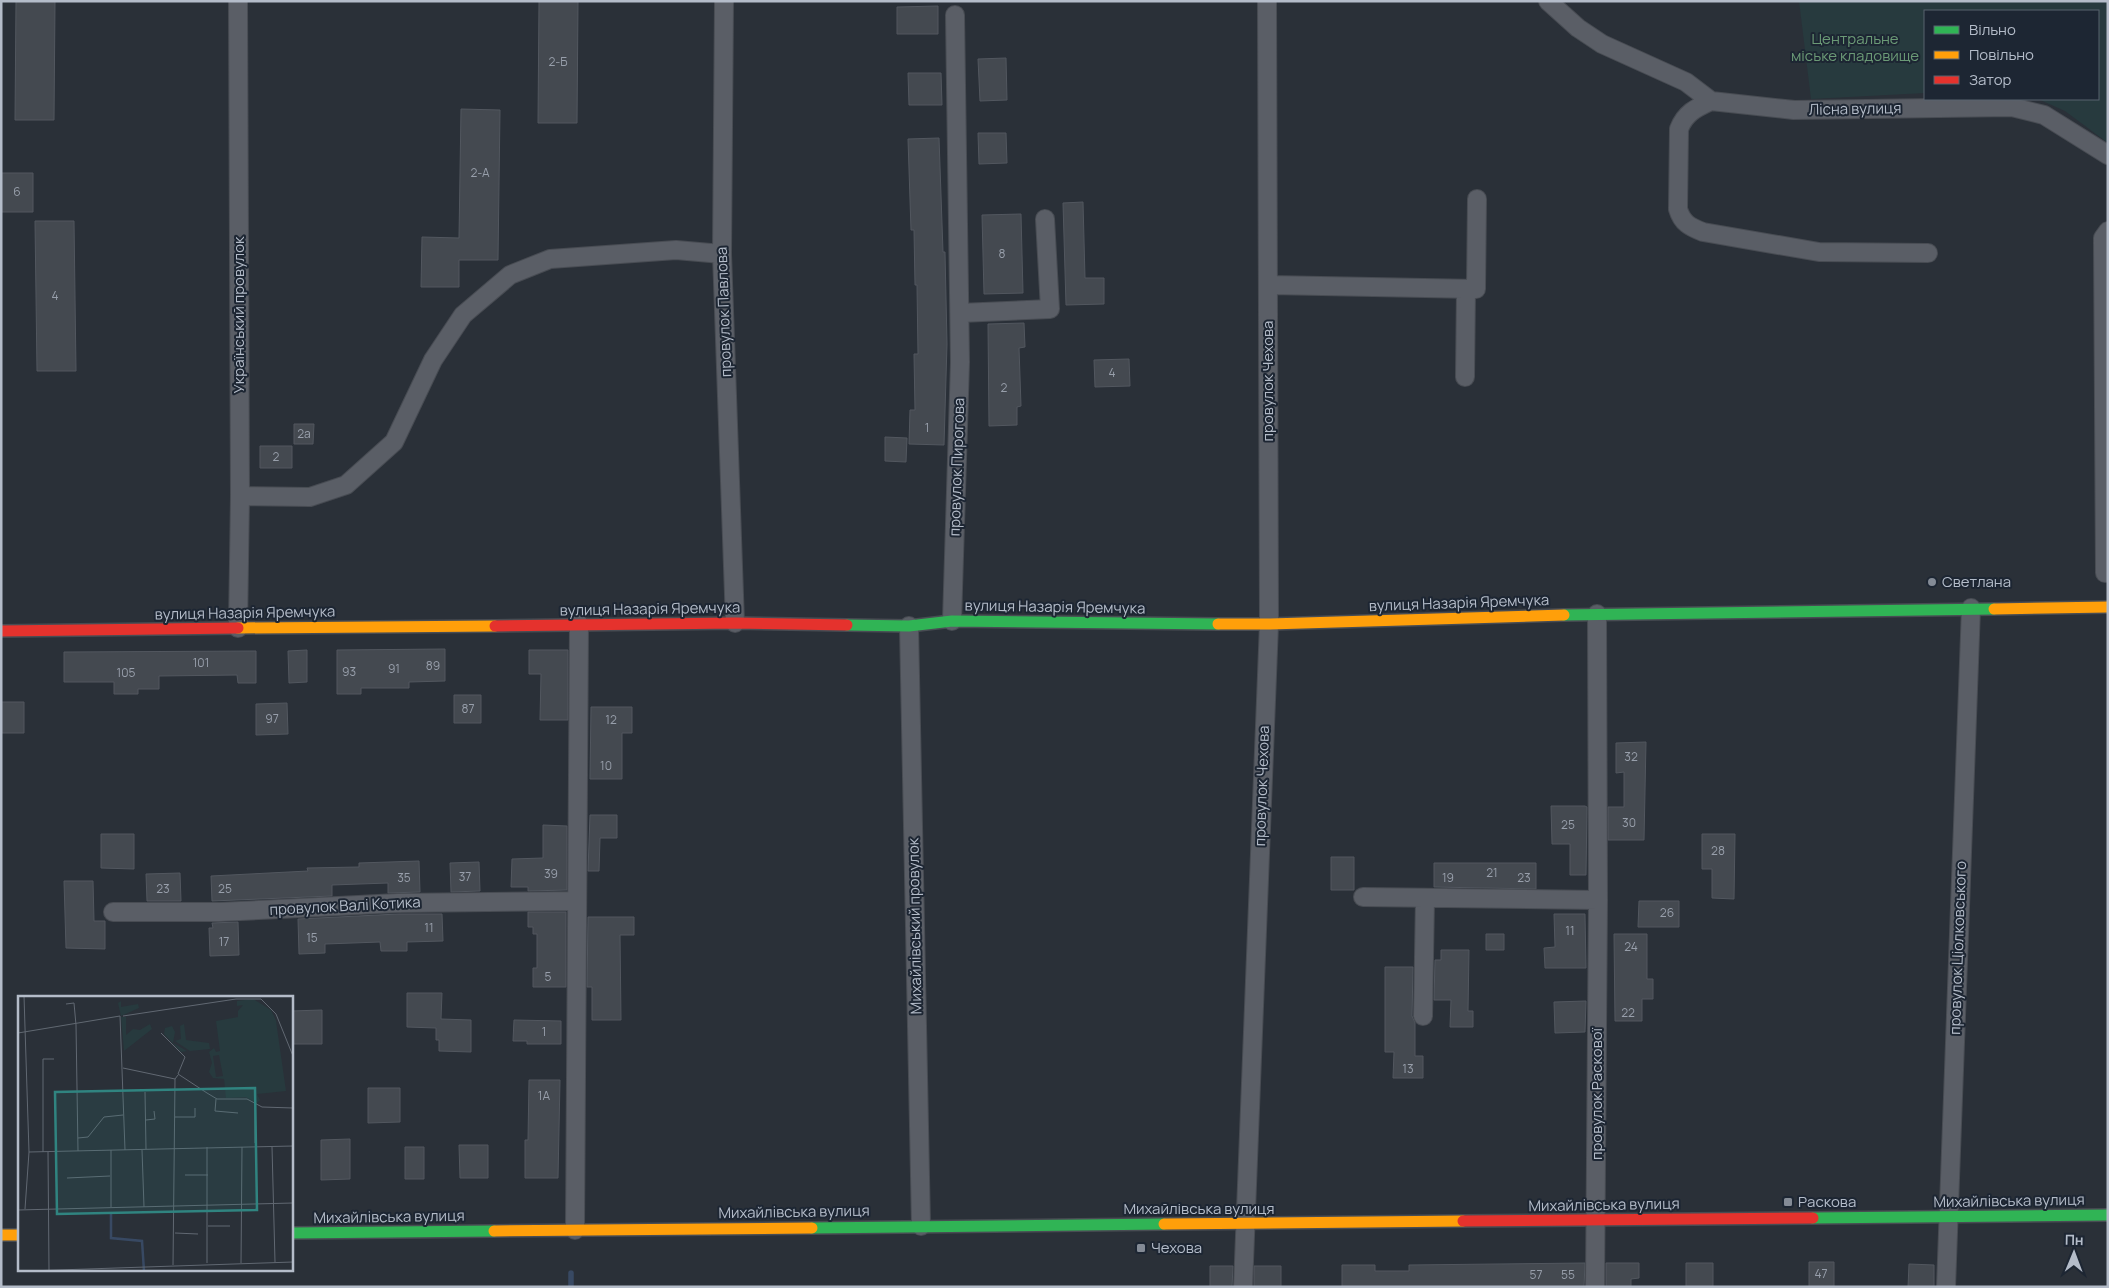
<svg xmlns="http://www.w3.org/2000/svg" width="2109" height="1288" font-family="Manrope,sans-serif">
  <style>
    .green { fill: #273a3e }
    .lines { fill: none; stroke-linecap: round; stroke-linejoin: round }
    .stream { stroke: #384963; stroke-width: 5.5 }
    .building { fill: #444950; stroke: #52575f }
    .street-casing { stroke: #484c53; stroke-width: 20 }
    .fast-casing { stroke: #484c53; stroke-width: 14 }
    .slow-casing { stroke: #484c53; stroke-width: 14 }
    .jam-casing { stroke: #484c53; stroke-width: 14 }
    .street { stroke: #5a5e66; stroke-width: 18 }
    .fast { stroke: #30b455; stroke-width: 11 }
    .slow { stroke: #ff9f0a; stroke-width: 11 }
    .jam { stroke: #e5322d; stroke-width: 11 }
    .poi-dot { fill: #848b96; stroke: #1d2633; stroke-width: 2 }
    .labels { text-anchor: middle; stroke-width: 4; stroke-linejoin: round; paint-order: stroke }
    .number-label { font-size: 12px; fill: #989fab }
    .park-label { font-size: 15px; fill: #6b9a76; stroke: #1d2633 }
    .street-label { font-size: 15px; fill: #b4bcc9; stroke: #1d2633 }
    .poi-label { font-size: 15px; fill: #b4bcc9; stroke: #1d2633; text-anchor: start }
    .inset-river { fill: none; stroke: #384963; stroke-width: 2.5 }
    .inset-road { fill: none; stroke: #616872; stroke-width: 1 }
    .view { fill: #308480; fill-opacity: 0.15; stroke: #308480; stroke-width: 2.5 }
    .inset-edge { fill: none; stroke: #b4bcc9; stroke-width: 2.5 }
  </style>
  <rect width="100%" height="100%" fill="#2a3038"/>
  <path class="green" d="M1799,1H2108V143L2065,111L2038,99H2098V11H1925V93L1811,99Z"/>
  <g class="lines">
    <path class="stream" d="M571,1287V1273"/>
  </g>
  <path class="building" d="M16,1H55L54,120H15Z
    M539,1H578L577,123H538Z
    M938,6V34H897V7Z
    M1006,58L1007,100L980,101L978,59Z
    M908,73H941L942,105H909Z
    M461,109L500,110L498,260H459V287H421L422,237L459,238Z
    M978,133H1006L1007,163L979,164Z
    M939,138L943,252H945L947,344L944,445L909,444L910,410H915L914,354H918L917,285H915L914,230H911L908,139Z
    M1,173H33V212H1Z
    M1083,202L1085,278H1104V304L1066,305L1063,203Z
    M1021,214L1023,293L984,294L982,215Z
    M35,221H74L76,371H37Z
    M1024,323L1025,347L1019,348L1021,406L1017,407V425L989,426L988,324Z
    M1129,359L1130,386L1095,387L1094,360Z
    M294,424H314L313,444H294Z
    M885,437L907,438L906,462L885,461Z
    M260,446H292V468H260Z
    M445,649V681L409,682V688H361V694H337V650Z
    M307,650V682L289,683L288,651Z
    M529,650H568V720H540L541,674H529Z
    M256,651V683H238L237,675L159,676V689H138V694H114V682H64V652Z
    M454,695H481V723H454Z
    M1,702H24V733H1Z
    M287,703L288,734L256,735V704Z
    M591,707H632V733H622V779H590Z
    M1646,742L1644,840H1608V807H1624V772L1616,773V743Z
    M1551,806H1585L1587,807L1586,875H1570V844H1552Z
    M590,815H617V838H600L599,871H588Z
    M543,825L567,826V890L528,891V887H511L512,859L543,858Z
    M101,834H134V869L101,868Z
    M1702,834H1735L1734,899L1712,898V869H1702Z
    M1331,857H1354V890H1331Z
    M419,861L420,892L388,893V883L332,885V896L212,901L211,876L308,871L307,868L359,867V863Z
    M479,862L480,891L451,892L450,863Z
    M1434,863H1536V889L1434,887Z
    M180,873L181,901H147L146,874Z
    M64,881H93L94,921H105V949L66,948Z
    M1639,901H1679V927H1638Z
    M528,912H566V987H533V968H537V934H533V927H528Z
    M398,914H442L443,941L407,942V951H381L380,942L325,944V953L299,954L298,919Z
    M1554,914H1585L1586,968H1545L1544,948L1555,947Z
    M588,917H634V935H620L621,1020H592V987H587Z
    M238,922L239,955L210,956L209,928H213L212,923Z
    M1486,934H1504V950H1486Z
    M1614,934H1647V979H1653V999H1642V1021H1615Z
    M1441,950H1469L1468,1011H1473V1027H1450L1451,1000H1434L1435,960H1441Z
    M1385,967H1413L1412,1016L1415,1023V1056H1423V1078H1393L1394,1052H1385Z
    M407,993H442L441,1019L471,1020V1052L439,1051V1040H436V1028L407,1027Z
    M1586,1001L1585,1032L1555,1033L1554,1002Z
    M322,1010V1044H291V1011Z
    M514,1020L561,1021V1044H527V1041H513Z
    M529,1080H560L558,1178H525V1140H528Z
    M368,1088H400V1122L368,1123Z
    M350,1139V1179L321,1180V1140Z
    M459,1145H488V1178H460Z
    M405,1147H424V1179H405Z
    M1809,1262H1834V1287H1809Z
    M1585,1263L1584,1287H1342V1265H1375V1271H1409V1265Z
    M1606,1263H1639V1278L1631,1279V1287H1606Z
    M1686,1263H1713V1287H1686Z
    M1909,1264L1934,1265V1287H1908Z
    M1210,1266H1233L1232,1287H1210Z
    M1254,1266H1281V1287H1254Z"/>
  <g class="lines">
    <g class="street-casing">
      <path id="street" d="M238,1L240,496L238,628
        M724,1L722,254L735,623
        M1548,1L1578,28L1602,44L1686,82L1711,101L1794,110L2012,107L2044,115L2108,155
        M1711,101C1696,108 1685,113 1679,129L1678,209C1682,223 1690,227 1703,232L1819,252L1928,253
        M1268,285L1476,289L1477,199
        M960,313L1050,309L1045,219
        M1465,377L1466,289
        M240,496L310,497L346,485L394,442L433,360L463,315L510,275L550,259L676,250L722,254
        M2105,573L2103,238L2108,231
        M952,621L960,362L955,15
        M909,626L921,1226
        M1363,897L1598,900
        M113,912H219L398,903L577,901
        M1423,1016L1425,898
        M575,1230L579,624
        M1243,1287L1269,624L1267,1
        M1595,1287L1598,900L1597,614
        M1946,1287L1971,608"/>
    </g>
    <g class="fast-casing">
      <path id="fast" d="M1564,615L1994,609
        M847,625L909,626L952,621L1218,624
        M1813,1218L2108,1215
        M812,1228L1164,1224
        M291,1233L494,1231"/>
    </g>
    <g class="slow-casing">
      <path id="slow" d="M1994,609L2108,607
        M1218,624H1269L1564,615
        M238,628L495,626
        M1164,1224L1463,1221
        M494,1231L812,1228
        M1,1235H19"/>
    </g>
    <g class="jam-casing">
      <path id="jam" d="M495,626L735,623L847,625
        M1,631L238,628
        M1463,1221L1813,1218"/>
    </g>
    <use href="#street" class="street"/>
    <use href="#fast" class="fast"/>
    <use href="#slow" class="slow"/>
    <use href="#jam" class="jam"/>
  </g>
  <g class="poi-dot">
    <circle cx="1932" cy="582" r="5"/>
    <rect x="1783" y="1197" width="10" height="10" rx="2.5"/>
    <rect x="1136" y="1243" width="10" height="10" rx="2.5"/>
  </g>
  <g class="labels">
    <g class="number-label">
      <text x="558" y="66">2-Б</text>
      <text x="480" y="177">2-А</text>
      <text x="17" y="196">6</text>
      <text x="1002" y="258">8</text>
      <text x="55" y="300">4</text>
      <text x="1112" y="377">4</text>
      <text x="1004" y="392">2</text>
      <text x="927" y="432">1</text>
      <text x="304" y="438">2а</text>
      <text x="276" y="461">2</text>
      <text x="201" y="667">101</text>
      <text x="433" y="670">89</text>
      <text x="394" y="673">91</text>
      <text x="349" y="676">93</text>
      <text x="126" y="677">105</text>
      <text x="468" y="713">87</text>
      <text x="272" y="723">97</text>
      <text x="611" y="724">12</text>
      <text x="1631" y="761">32</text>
      <text x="606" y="770">10</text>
      <text x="1629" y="827">30</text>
      <text x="1568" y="829">25</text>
      <text x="1718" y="855">28</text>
      <text x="1492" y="877">21</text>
      <text x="551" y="878">39</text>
      <text x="465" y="881">37</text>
      <text x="404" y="882">35</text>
      <text x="1448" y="882">19</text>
      <text x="1524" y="882">23</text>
      <text x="163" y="893">23</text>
      <text x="225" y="893">25</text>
      <text x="1667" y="917">26</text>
      <text x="429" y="932">11</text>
      <text x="1570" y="935">11</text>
      <text x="312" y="942">15</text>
      <text x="224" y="946">17</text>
      <text x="1631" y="951">24</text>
      <text x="548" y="981">5</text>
      <text x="1628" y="1017">22</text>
      <text x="544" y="1036">1</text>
      <text x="1408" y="1073">13</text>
      <text x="544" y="1100">1А</text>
      <text x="1821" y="1278">47</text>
      <text x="1536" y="1279">57</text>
      <text x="1568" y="1279">55</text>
    </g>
    <g class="park-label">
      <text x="1855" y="44">Центральне<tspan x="1855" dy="17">міське кладовище</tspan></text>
    </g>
    <g class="street-label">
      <text transform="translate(1855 109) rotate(-1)" y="5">Лісна вулиця</text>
      <text transform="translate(724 312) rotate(-92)" y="5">провулок Павлова</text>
      <text transform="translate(239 315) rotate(-90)" y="5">Український провулок</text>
      <text transform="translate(1268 381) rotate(-90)" y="5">провулок Чехова</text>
      <text transform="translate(957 467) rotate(-88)" y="5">провулок Пирогова</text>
      <text transform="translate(1459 603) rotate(-2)" y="5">вулиця Назарія Яремчука</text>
      <text transform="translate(1055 607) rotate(1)" y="5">вулиця Назарія Яремчука</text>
      <text transform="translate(650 609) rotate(-1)" y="5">вулиця Назарія Яремчука</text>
      <text transform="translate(245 613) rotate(-1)" y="5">вулиця Назарія Яремчука</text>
      <text transform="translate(1262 786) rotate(-88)" y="5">провулок Чехова</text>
      <text transform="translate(345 906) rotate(-3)" y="5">провулок Валі Котика</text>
      <text transform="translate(915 926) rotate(-91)" y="5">Михайлівський провулок</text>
      <text transform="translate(1958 948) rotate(-88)" y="5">провулок Ціолковського</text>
      <text transform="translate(1597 1094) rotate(-90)" y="5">провулок Раскової</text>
      <text transform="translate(2009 1201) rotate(-1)" y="5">Михайлівська вулиця</text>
      <text transform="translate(1604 1205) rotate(-1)" y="5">Михайлівська вулиця</text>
      <text x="1199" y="1214">Михайлівська вулиця</text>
      <text transform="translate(794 1212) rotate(-1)" y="5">Михайлівська вулиця</text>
      <text transform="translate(389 1217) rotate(-1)" y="5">Михайлівська вулиця</text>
    </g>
    <g class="poi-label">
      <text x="1942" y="587">Светлана</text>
      <text x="1798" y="1207">Раскова</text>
      <text x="1151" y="1253">Чехова</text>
    </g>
  </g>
  <g transform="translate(18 996)">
    <rect width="275" height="275" fill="#2a3038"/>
    <path d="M235,3L253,14L264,37L258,25L268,95L239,98L242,104L239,107L228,101L208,102L206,83L195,82L191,76L194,67L191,56L196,52L198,56L202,55L198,25L220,21V15L225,9L219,10V5ZM201,59L205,80L198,81L195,60ZM103,5V11L120,8L121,12L103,20L100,7ZM103,21H108V39L115,33L122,34L132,28L134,33L106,55ZM166,28L168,44L191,47L192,53L172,55L157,45L163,43L162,30ZM154,30L157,36L155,47L169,55L163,56L146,38L147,32Z" fill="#273a3e" fill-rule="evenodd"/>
    <path class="inset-river" d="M93,216V242L124,245L126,275"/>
    <path class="inset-road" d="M6,0L11,156L7,213M48,8L56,7L58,29L60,155M105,20L218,3H243L258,18L275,60M0,37L102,20L107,154M143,37L167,61L160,78L189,97L199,103H229L244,111L275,112M105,72L157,83L160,79M127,96L128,153M198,103L197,115L220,117M237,107V147M157,121H177V112M128,124L137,123L136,115M60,142L70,141L86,121L105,119M254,151L257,266M93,154V211M124,154L126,211M11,156L275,150M25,156V63H36M30,156L31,274M167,179H190M49,182L92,180M0,214L275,207M190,230H212M157,237L180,238M189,267V151M223,267L224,151M155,269L157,83M10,275L275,266"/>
    <path class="view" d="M237,92L239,214L39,218L37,96Z"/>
    <rect width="275" height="275" class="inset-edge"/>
  </g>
  <rect width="2109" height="1288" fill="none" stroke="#b4bcc9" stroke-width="5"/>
  <rect x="1924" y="10" width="175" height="90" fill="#1d2633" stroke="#59626f"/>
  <rect x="1934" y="26" width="25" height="8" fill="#30b455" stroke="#59626f"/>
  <text x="1969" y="35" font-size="15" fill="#b4bcc9">Вільно</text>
  <rect x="1934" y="51" width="25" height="8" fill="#ff9f0a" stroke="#59626f"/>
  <text x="1969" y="60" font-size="15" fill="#b4bcc9">Повільно</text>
  <rect x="1934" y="76" width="25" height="8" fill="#e5322d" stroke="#59626f"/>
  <text x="1969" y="85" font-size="15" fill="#b4bcc9">Затор</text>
  <g transform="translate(2074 1253) rotate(1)" stroke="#1d2633" stroke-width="4" paint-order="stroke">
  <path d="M0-4L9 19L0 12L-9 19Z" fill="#b4bcc9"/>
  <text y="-8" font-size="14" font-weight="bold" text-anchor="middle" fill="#b4bcc9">Пн</text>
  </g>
</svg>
